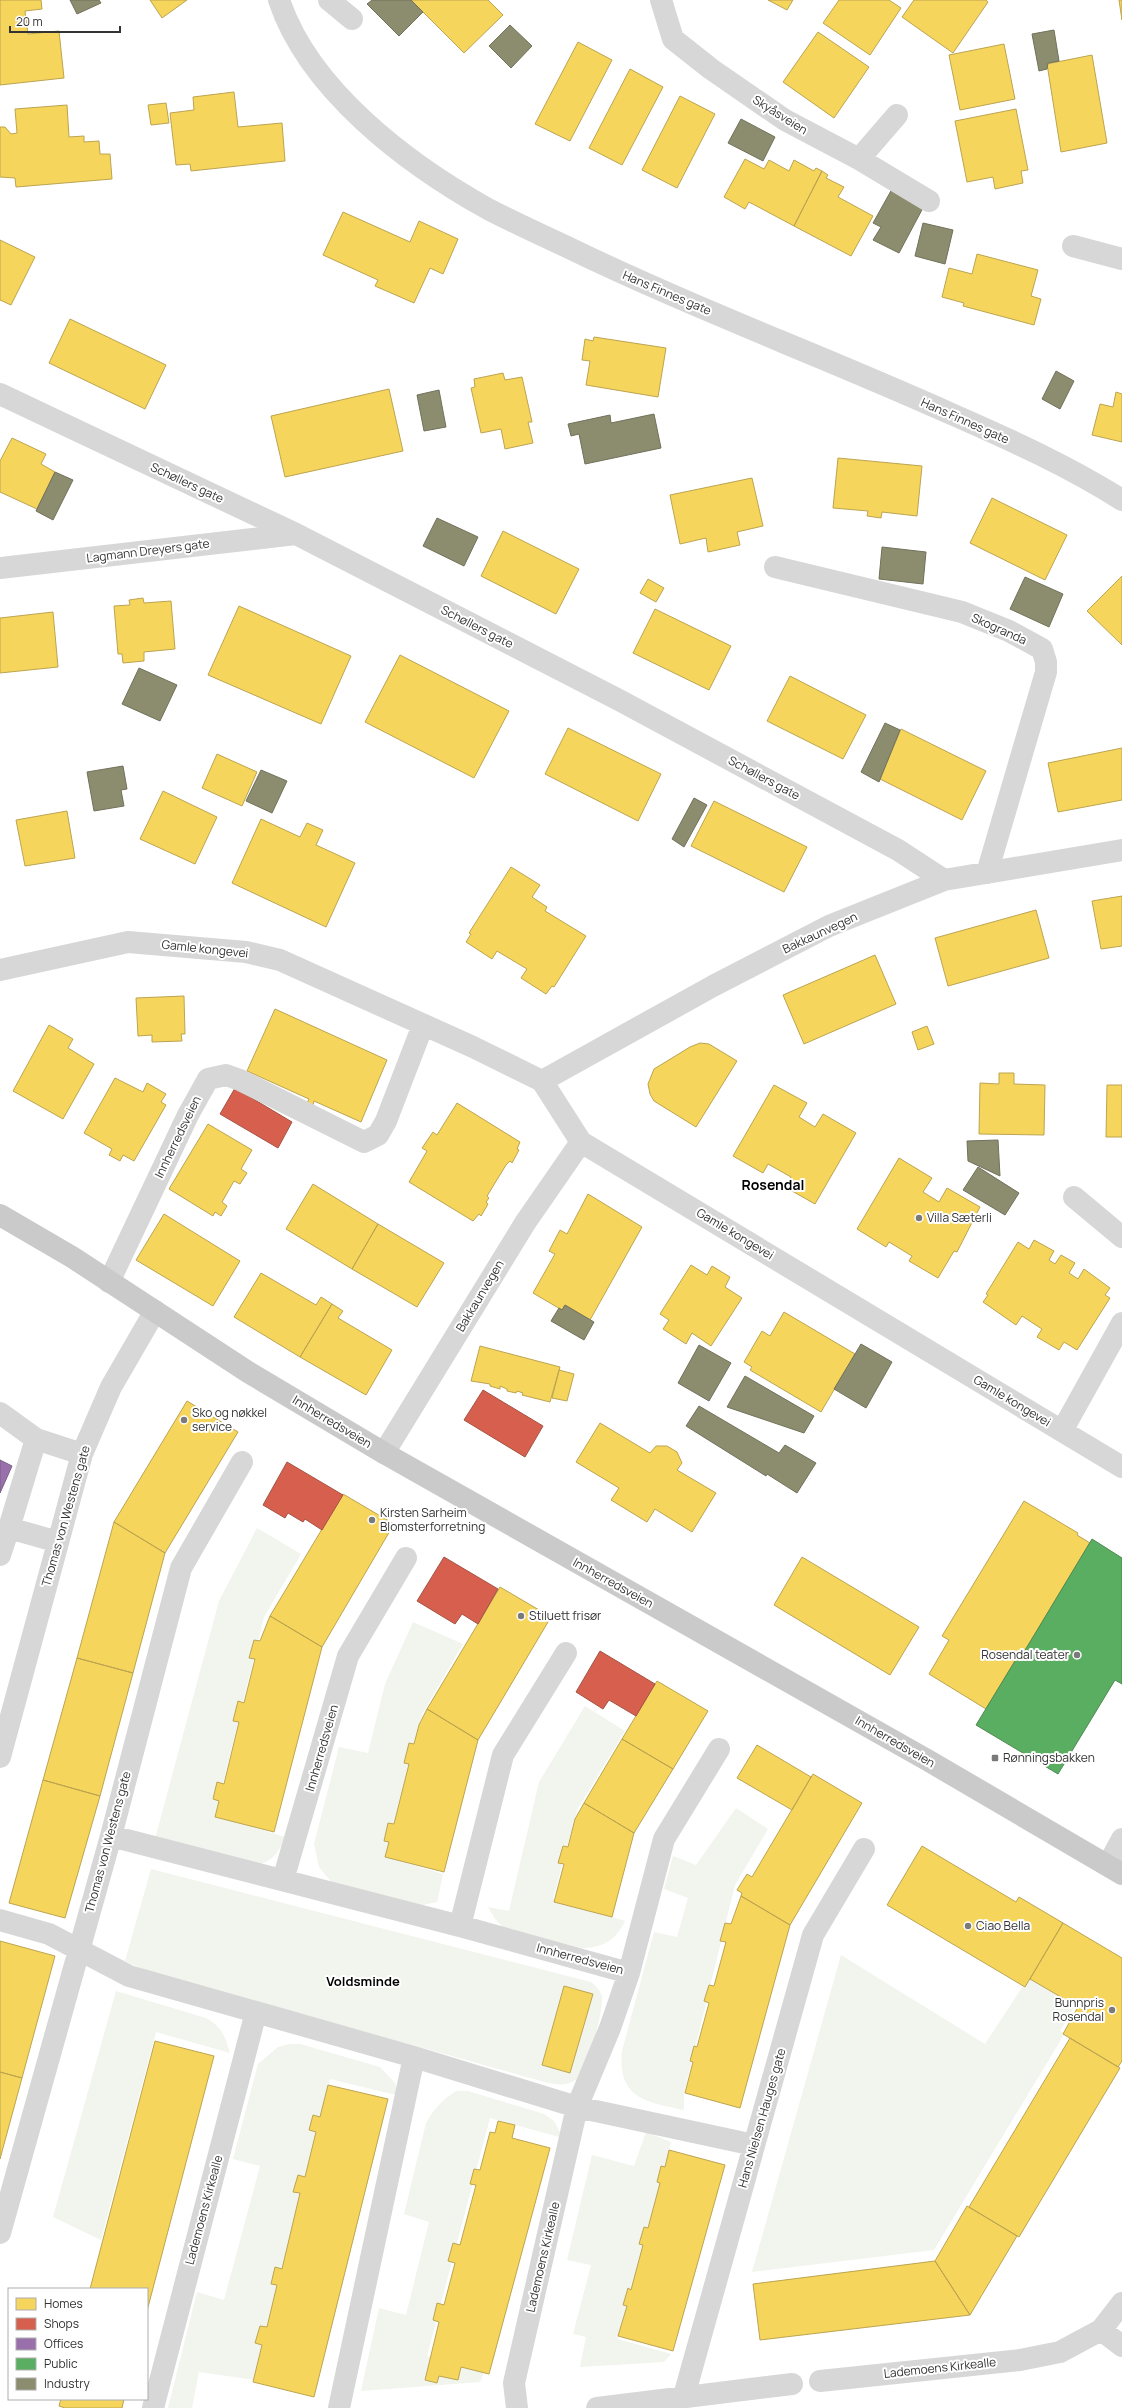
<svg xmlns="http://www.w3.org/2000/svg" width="1122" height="2408" font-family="Manrope,sans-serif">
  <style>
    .green { fill: #f1f5ed }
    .homes { fill: #f6d55c; stroke: #bca450 }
    .shops { fill: #d6604d; stroke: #a55245 }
    .offices { fill: #9970ab; stroke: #7a5e87 }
    .public { fill: #5aae61; stroke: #4e8953 }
    .industry { fill: #8c8c6e; stroke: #71715c }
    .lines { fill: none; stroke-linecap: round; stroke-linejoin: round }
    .minor { stroke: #d7d7d7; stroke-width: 22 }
    .major { stroke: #cacaca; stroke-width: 22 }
    .poi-dot { fill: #7a7a7a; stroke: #fff; stroke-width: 1.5 }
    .labels { text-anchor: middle; stroke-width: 4; stroke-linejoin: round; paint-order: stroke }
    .street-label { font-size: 12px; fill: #333; stroke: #fff }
    .poi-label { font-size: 12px; fill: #333; stroke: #fff; text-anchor: start }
    .neighbourhood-label { font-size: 13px; font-weight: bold; fill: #000; stroke: #fff }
    .quarter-label { font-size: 14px; font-weight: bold; fill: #000; stroke: #fff }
  </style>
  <rect width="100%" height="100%" fill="#fff"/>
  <path class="green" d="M257,1528L301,1554L264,1617L215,1816L285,1837C278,1856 270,1863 251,1866L155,1839L219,1601Z
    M413,1622L463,1644L422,1714L386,1857L443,1874L437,1902L413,1907L333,1884L319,1867L314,1844L339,1747L368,1753L385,1684Z
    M585,1706L625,1731L577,1810L553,1899L625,1921C616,1940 603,1948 581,1948L504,1928L495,1919L488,1907L509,1911L539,1782Z
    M736,1808L768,1829L735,1885L684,2093V2110C646,2102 617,2098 622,2051L654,1932L677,1937L688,1898L664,1889L673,1856L696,1865Z
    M151,1869L591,1982C596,1986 601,1991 602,1997C604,2010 587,2072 577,2079C568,2086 558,2085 548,2083L145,1970L125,1961Z
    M841,1955L985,2044L1029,1977L1076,2005L1060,2031L1065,2033L934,2250L752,2272Z
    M116,1991L206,2018C222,2027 225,2036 230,2053L156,2032L101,2240L53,2217Z
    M289,2044H300L380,2067L395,2083L400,2096L330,2079L255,2380L199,2372L192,2408H168L197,2292L224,2300L260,2166L233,2159L258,2064L278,2047Z
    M456,2091H468L544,2114L554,2121L563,2138L490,2118L427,2356L484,2372L480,2382L361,2391L379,2308L406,2315L429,2222L404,2214L426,2123C434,2109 442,2100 456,2091Z
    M646,2132L671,2142L618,2339L671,2354L664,2362L580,2367L586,2337L573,2334L591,2265L567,2260L592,2155L634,2166Z"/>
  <path class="homes" d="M0,0H41L42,9L25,11L28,34L59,31L64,78L0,85Z
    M150,0H187L162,18Z
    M411,0H488L503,15L464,53Z
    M768,0H793L787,10Z
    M839,0H889L901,8L870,55L823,23Z
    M914,0H986L988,2L953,53L902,17Z
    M1119,0H1122V20Z
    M818,32L869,67L834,118L783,82Z
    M578,42L612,60L570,141L535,124Z
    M1004,44L1015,99L960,110L949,55Z
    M1092,55L1107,143L1061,152L1047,64Z
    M630,69L663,87L622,165L589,148Z
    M234,92L238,127L282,123L285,161L191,171L190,164L176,165L170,113L194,110L193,97Z
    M680,96L715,114L677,188L642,170Z
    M166,103L169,123L151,125L148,105Z
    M67,105L69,137L84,136V142L99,141L100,154H110L112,179L16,187L15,178L0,177V127H5L11,134L17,133L15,109Z
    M1016,109L1028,170L1021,171L1023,183L995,189L993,177L967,182L955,121Z
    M745,159L764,169L769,160L789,171L794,160L814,171L816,168L822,171L794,226L749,202L745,209L724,197Z
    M822,171L828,175L826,178L844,187L838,197L873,216L851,256L794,226Z
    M343,212L410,242L419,221L458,239L443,274L430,268L414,303L375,286L378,280L323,255Z
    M0,240L35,257L11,305L0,300Z
    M977,254L1038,270L1031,296L1041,299L1034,325L963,306L964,303L942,297L949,268L972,274Z
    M70,319L166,365L145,409L49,363Z
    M594,337L666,348L658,397L586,385L590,361L582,360L585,339L593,341Z
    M503,373L505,380L522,377L532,422H528L533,443L505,449L501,429L481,433L471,388L475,387L474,379Z
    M389,389L403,451L285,477L271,416Z
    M1116,392L1122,394V442L1092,435L1100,404L1113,407Z
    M12,438L46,454L41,464L55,472L37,509L0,492V461Z
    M838,458L922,466L917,516L882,512L881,518L867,516L868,511L833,508Z
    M752,478L763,526L737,532L740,545L708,552L706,538L680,544L670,495Z
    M992,498L1067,535L1045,580L970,543Z
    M503,531L579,569L556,614L481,576Z
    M1122,576V645L1087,611Z
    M648,579L664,588L656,602L640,593Z
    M143,598L144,603L171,601L175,649L144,652V661L123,663L122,654H118L114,606L130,605L129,600Z
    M239,606L351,656L321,724L208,675Z
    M655,609L731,646L709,690L633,653Z
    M53,612L58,667L0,673V618Z
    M400,655L509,711L474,778L365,722Z
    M790,676L866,715L843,759L767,721Z
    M568,728L661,774L638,821L545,774Z
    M901,729L986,771L962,820L880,779Z
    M1122,748V800L1058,812L1048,763Z
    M217,754L257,772L242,806L202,788Z
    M163,791L217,817L195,864L140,839Z
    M714,801L807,847L784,892L691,846Z
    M67,811L75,858L25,866L16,820Z
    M261,819L300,837L307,823L323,830L316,845L355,863L326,927L232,883Z
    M511,867L540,885L532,897L547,907L545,911L586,936L554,987L552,986L546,994L521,978L527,969L497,951L492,959L466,942L471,934L469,933Z
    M1122,896V946L1101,949L1092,901Z
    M1036,910L1049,958L948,986L935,938Z
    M875,955L896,1004L804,1044L783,995Z
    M184,996L185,1034H181L182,1041L152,1042V1035L138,1036L136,998Z
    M275,1009L387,1060L361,1122L314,1101L313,1105L307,1103L309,1099L247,1071Z
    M49,1025L73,1039L68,1048L94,1064L63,1119L13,1091Z
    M927,1026L934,1044L918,1050L912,1032Z
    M700,1043L709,1044L737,1061L696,1127L654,1101L650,1094L648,1084L654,1069L690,1047Z
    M999,1073H1014V1084L1045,1085L1044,1135L979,1134L980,1083L999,1084Z
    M115,1078L143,1092L147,1083L166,1094L161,1102L166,1105L134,1161L123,1155L120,1161L109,1155L112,1149L84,1133Z
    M774,1085L807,1103L799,1117L815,1127L823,1114L856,1133L815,1204L785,1187L791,1177L768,1164L763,1173L733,1156Z
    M1107,1085H1122V1137H1106Z
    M457,1103L520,1142L517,1149L519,1150L512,1163L510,1161L506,1165L487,1196L489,1198L486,1202L488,1204L481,1216L479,1214L473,1221L409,1182L427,1151L422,1148L433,1132L437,1135Z
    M208,1124L252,1150L241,1169L247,1173L240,1184L234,1181L222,1202L227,1206L221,1216L215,1212L213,1216L169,1189Z
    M899,1158L932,1178L923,1192L939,1202L947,1188L980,1207L957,1252L954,1251L938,1278L909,1261L912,1256L889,1242L886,1247L857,1229Z
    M313,1184L378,1224L352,1269L286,1229Z
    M588,1194L642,1227L590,1320L565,1305L562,1310L533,1293L555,1254L549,1251L560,1230L567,1234Z
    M164,1214L240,1261L213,1306L136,1260Z
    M378,1224L444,1263L417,1307L352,1269Z
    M1034,1240L1054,1251L1049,1260L1055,1264L1061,1255L1075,1263L1069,1273L1078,1279L1084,1269L1110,1288L1105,1295L1110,1298L1077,1350L1064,1342L1059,1350L1037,1337L1042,1329L1022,1316L1016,1325L983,1302L988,1295L986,1294L1018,1242L1029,1249Z
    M691,1265L707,1275L712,1266L730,1277L725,1287L742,1298L711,1346L692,1333L686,1344L663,1329L669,1320L660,1314Z
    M261,1273L316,1305L321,1297L332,1304L300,1357L234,1317Z
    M332,1304L343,1311L338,1318L392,1350L366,1395L300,1357Z
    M784,1312L855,1354L821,1412L750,1370L752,1367L744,1362L762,1331L770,1336Z
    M480,1346L560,1367L550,1402L522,1395L523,1393L517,1391L516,1393L507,1391V1389L500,1386V1389L490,1386V1384L471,1381Z
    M559,1370L574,1374L567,1401L552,1398Z
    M187,1401L238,1432L165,1553L114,1522Z
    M600,1423L650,1453L656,1446H667L677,1452L682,1463L677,1470L716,1493L692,1532L655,1509L647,1522L611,1500L619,1488L576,1462Z
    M343,1494L394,1524L322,1647L270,1616Z
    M1024,1501L1078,1533L1077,1535L1090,1543L1021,1657L1018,1656L986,1709L929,1674L949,1640L942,1636Z
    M114,1522L165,1553L133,1673L77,1658Z
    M802,1557L919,1627L890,1675L774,1605Z
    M500,1587L551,1617L478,1740L427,1709Z
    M270,1616L322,1647L274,1832L215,1817L219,1801L213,1799L217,1782L224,1784L239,1722L233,1721L238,1701L244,1703L255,1659L249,1658L254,1640L260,1641Z
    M77,1658L133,1673L100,1796L43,1780Z
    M657,1681L708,1711L673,1769L622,1739Z
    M427,1709L478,1740L444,1872L385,1857L389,1842L384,1841L388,1823L394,1824L409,1764L404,1763L409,1743L414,1744L419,1725Z
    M622,1739L673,1769L634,1833L584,1803Z
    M757,1745L811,1777L792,1810L737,1778Z
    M813,1774L862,1803L790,1925L741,1896L742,1893L737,1890L747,1874L752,1877Z
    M43,1780L100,1796L65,1918L9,1903Z
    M584,1803L634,1833L612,1917L554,1902L564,1864L558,1863L563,1846L568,1847L575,1819Z
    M922,1846L1016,1902L1019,1897L1063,1923L1025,1987L887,1905Z
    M741,1896L790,1925L740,2108L685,2093L693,2062L690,2061L694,2046L697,2047L709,2003L704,2001L709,1985L714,1986L726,1942L720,1941L725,1923L731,1924Z
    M1063,1923L1122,1958V2061L1118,2067L1063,2034L1078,2007L1030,1979Z
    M0,1941L55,1956L22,2078L0,2072Z
    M564,1986L593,1994L570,2073L542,2065Z
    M1070,2038L1120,2068L1019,2237L969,2207Z
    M155,2041L214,2056L147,2311V2289H90Z
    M0,2072L22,2078L0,2159Z
    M328,2085L388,2099L314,2397L253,2382L262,2345L255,2343L260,2326L267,2327L277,2285L271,2284L275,2267L282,2269L300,2193L293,2192L298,2175L305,2177L316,2132L309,2130L313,2115L320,2117Z
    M498,2121L515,2125L512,2138L550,2148L489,2374L461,2367L458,2380L439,2376L437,2383L425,2380L439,2322L433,2320L437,2303L444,2305L455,2263L448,2261L453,2243L460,2245L476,2185L470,2184L474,2169L480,2170L490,2132L495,2133Z
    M669,2150L725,2165L673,2351L618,2336L627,2306L623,2305L628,2288L631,2290L643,2245L639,2244L644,2227L648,2228L660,2183L657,2182L661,2166L665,2167Z
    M967,2206L1017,2236L970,2315L935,2261Z
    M935,2261L970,2315L760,2340L753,2284Z
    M61,2399H124L122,2408H65L59,2406Z"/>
  <path class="shops" d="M235,1088L292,1122L278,1148L220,1114Z
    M483,1390L543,1426L525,1457L464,1420Z
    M287,1462L343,1495L322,1530L305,1519L303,1522L288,1513L285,1518L263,1505Z
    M444,1557L498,1589L478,1624L462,1614L455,1624L417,1601Z
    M600,1651L655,1684L636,1716L609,1700L603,1709L576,1692Z"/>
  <path class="offices" d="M0,1460L12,1466L0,1493Z"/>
  <path class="public" d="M1092,1539L1122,1558V1684L1115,1680L1058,1774L976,1725L1018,1656L1021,1657Z"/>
  <path class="industry" d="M70,0H99L101,3L77,14Z
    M372,0H411L423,12L399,36L367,4Z
    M510,25L532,46L511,68L489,46Z
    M1054,30L1059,61L1048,63L1047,69L1039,71L1032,34Z
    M741,119L775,137L763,161L728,143Z
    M892,189L924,206L899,253L873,240L881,227L873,223Z
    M923,223L953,230L945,264L915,256Z
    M1056,371L1074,381L1060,409L1042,399Z
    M439,390L446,427L424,431L417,395Z
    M654,414L661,448L585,464L579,434L571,436L568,424L610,415L611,423Z
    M55,472L73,480L53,520L36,511Z
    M437,518L478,537L464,566L423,546Z
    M882,547L926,552L923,584L879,579Z
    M1025,577L1063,594L1049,627L1010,609Z
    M139,668L177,685L160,721L122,704Z
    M885,723L900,730L879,782L861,772Z
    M123,766L127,789L121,790L124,806L94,811L87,772Z
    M261,770L287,781L272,813L246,801Z
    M694,798L707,805L684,847L672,839Z
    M998,1140L1000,1176L968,1161L967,1141Z
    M978,1167L1019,1193L1005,1215L963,1190Z
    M565,1305L594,1322L584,1340L551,1321L559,1308L562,1310Z
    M861,1344L892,1362L866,1408L834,1389Z
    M699,1345L731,1363L709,1401L678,1383Z
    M745,1376L814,1416L804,1433L727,1407Z
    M699,1406L779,1453L785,1445L816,1463L797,1493L767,1474L766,1476L686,1426Z"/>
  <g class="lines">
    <path class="minor" d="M279,0C309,90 407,164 488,209C513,222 539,234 565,246C637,281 711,312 785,343C843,367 900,391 956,416C1013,441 1070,467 1122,500
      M329,0L352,19
      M661,0L673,39L711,69L785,120L859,159L929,201
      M859,159L897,115
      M1073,246L1122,259
      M0,394L296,534L619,700L898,850L944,880
      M775,567L962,612L1009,631L1042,649L1046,662V672L987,873
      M0,568L296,534
      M0,970L128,942L246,952L280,960L473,1047L542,1081L581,1142L1122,1467
      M542,1081L713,986L829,926L944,880L1122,850
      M1074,1197L1122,1237
      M109,1282L188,1115L208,1079L226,1075L240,1080L364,1142L378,1135L386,1121L423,1025
      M0,1413L36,1439L82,1454
      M1062,1431L1122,1323
      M36,1439L9,1528L58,1542
      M384,1453L525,1223L581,1142
      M0,1555L9,1528
      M0,1757L82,1454L111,1387L155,1311
      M111,1836L460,1926L629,1973
      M1108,1865L1122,1839
      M283,1880L348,1656L406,1558
      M0,1920L49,1934L129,1976L414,2057L577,2107L754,2145
      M460,1926L503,1755L566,1653
      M0,2233L111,1836L181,1568L242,1462
      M1101,2330L1122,2346
      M820,2381L1020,2360L1060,2352L1101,2330L1122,2303
      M684,2396L813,1935L864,1849
      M153,2408L256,2012
      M339,2408L414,2057
      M517,2408L514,2383L577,2107L610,2028L629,1973L664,1839L719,1749
      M597,2408L792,2384"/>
    <path class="major" d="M0,1215L72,1257L248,1372L384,1453L929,1761L1122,1874"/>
  </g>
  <g class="poi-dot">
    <circle cx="919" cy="1218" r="4"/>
    <circle cx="184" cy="1420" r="4"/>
    <circle cx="372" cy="1520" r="4"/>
    <circle cx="521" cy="1616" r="4"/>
    <circle cx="1077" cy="1655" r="4"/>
    <rect x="991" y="1754" width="8" height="8" rx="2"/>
    <circle cx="968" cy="1926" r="4"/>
    <circle cx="1112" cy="2010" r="4"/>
  </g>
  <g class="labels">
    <g class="street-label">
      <text transform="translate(780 115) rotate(32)" y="4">Skyåsveien</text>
      <text transform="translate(667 293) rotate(23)" y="4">Hans Finnes gate</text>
      <text transform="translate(965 421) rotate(24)" y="4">Hans Finnes gate</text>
      <text transform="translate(187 483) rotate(25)" y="4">Schøllers gate</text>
      <text transform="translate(148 551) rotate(-7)" y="4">Lagmann Dreyers gate</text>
      <text transform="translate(477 627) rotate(27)" y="4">Schøllers gate</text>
      <text transform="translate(999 629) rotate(24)" y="4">Skogranda</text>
      <text transform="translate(764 778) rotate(28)" y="4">Schøllers gate</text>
      <text transform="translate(820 933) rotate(-25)" y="4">Bakkaunvegen</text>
      <text transform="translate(205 949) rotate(6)" y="4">Gamle kongevei</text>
      <text transform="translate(178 1137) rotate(-64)" y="4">Innherredsveien</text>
      <text transform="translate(735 1234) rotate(31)" y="4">Gamle kongevei</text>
      <text transform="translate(480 1296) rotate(-59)" y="4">Bakkaunvegen</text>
      <text transform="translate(1012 1401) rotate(31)" y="4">Gamle kongevei</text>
      <text transform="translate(332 1422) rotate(31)" y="4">Innherredsveien</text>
      <text transform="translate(66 1516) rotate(-74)" y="4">Thomas von Westens gate</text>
      <text transform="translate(613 1583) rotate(29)" y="4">Innherredsveien</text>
      <text transform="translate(895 1742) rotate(30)" y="4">Innherredsveien</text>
      <text transform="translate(322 1748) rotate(-74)" y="4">Innherredsveien</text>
      <text transform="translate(108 1842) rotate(-75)" y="4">Thomas von Westens gate</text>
      <text transform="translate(580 1959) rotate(15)" y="4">Innherredsveien</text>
      <text transform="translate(762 2118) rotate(-74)" y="4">Hans Nielsen Hauges gate</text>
      <text transform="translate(204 2210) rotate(-75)" y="4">Lademoens Kirkealle</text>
      <text transform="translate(543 2257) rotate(-77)" y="4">Lademoens Kirkealle</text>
      <text transform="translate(940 2368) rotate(-6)" y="4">Lademoens Kirkealle</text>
    </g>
    <g class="poi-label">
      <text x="927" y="1222">Villa Sæterli</text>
      <text x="192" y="1417">Sko og nøkkel<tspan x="192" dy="14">service</tspan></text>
      <text x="380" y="1517">Kirsten Sarheim<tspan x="380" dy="14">Blomsterforretning</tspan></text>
      <text x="529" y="1620">Stiluett frisør</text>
      <text x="1069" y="1659" text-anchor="end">Rosendal teater</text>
      <text x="1003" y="1762">Rønningsbakken</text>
      <text x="976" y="1930">Ciao Bella</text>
      <text x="1104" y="2007" text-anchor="end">Bunnpris<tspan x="1104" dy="14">Rosendal</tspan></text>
    </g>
    <g class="neighbourhood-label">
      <text x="363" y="1986">Voldsminde</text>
    </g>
    <g class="quarter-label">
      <text x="773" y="1190">Rosendal</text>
    </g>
  </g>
  <rect x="8" y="2288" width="140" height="112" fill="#ffffff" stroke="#adadad"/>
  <rect x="16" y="2298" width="20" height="12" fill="#f6d55c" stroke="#adadad"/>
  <text x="44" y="2308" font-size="12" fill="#333333">Homes</text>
  <rect x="16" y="2318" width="20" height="12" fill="#d6604d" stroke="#adadad"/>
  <text x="44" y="2328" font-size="12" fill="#333333">Shops</text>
  <rect x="16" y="2338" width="20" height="12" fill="#9970ab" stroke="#adadad"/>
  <text x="44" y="2348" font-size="12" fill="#333333">Offices</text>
  <rect x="16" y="2358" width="20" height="12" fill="#5aae61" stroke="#adadad"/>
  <text x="44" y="2368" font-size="12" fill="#333333">Public</text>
  <rect x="16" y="2378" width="20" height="12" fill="#8c8c6e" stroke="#adadad"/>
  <text x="44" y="2388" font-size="12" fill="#333333">Industry</text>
  <path d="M10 26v6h110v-6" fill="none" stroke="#333333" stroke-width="2"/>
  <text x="16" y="26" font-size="12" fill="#333333" stroke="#ffffff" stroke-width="3" paint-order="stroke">20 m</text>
</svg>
